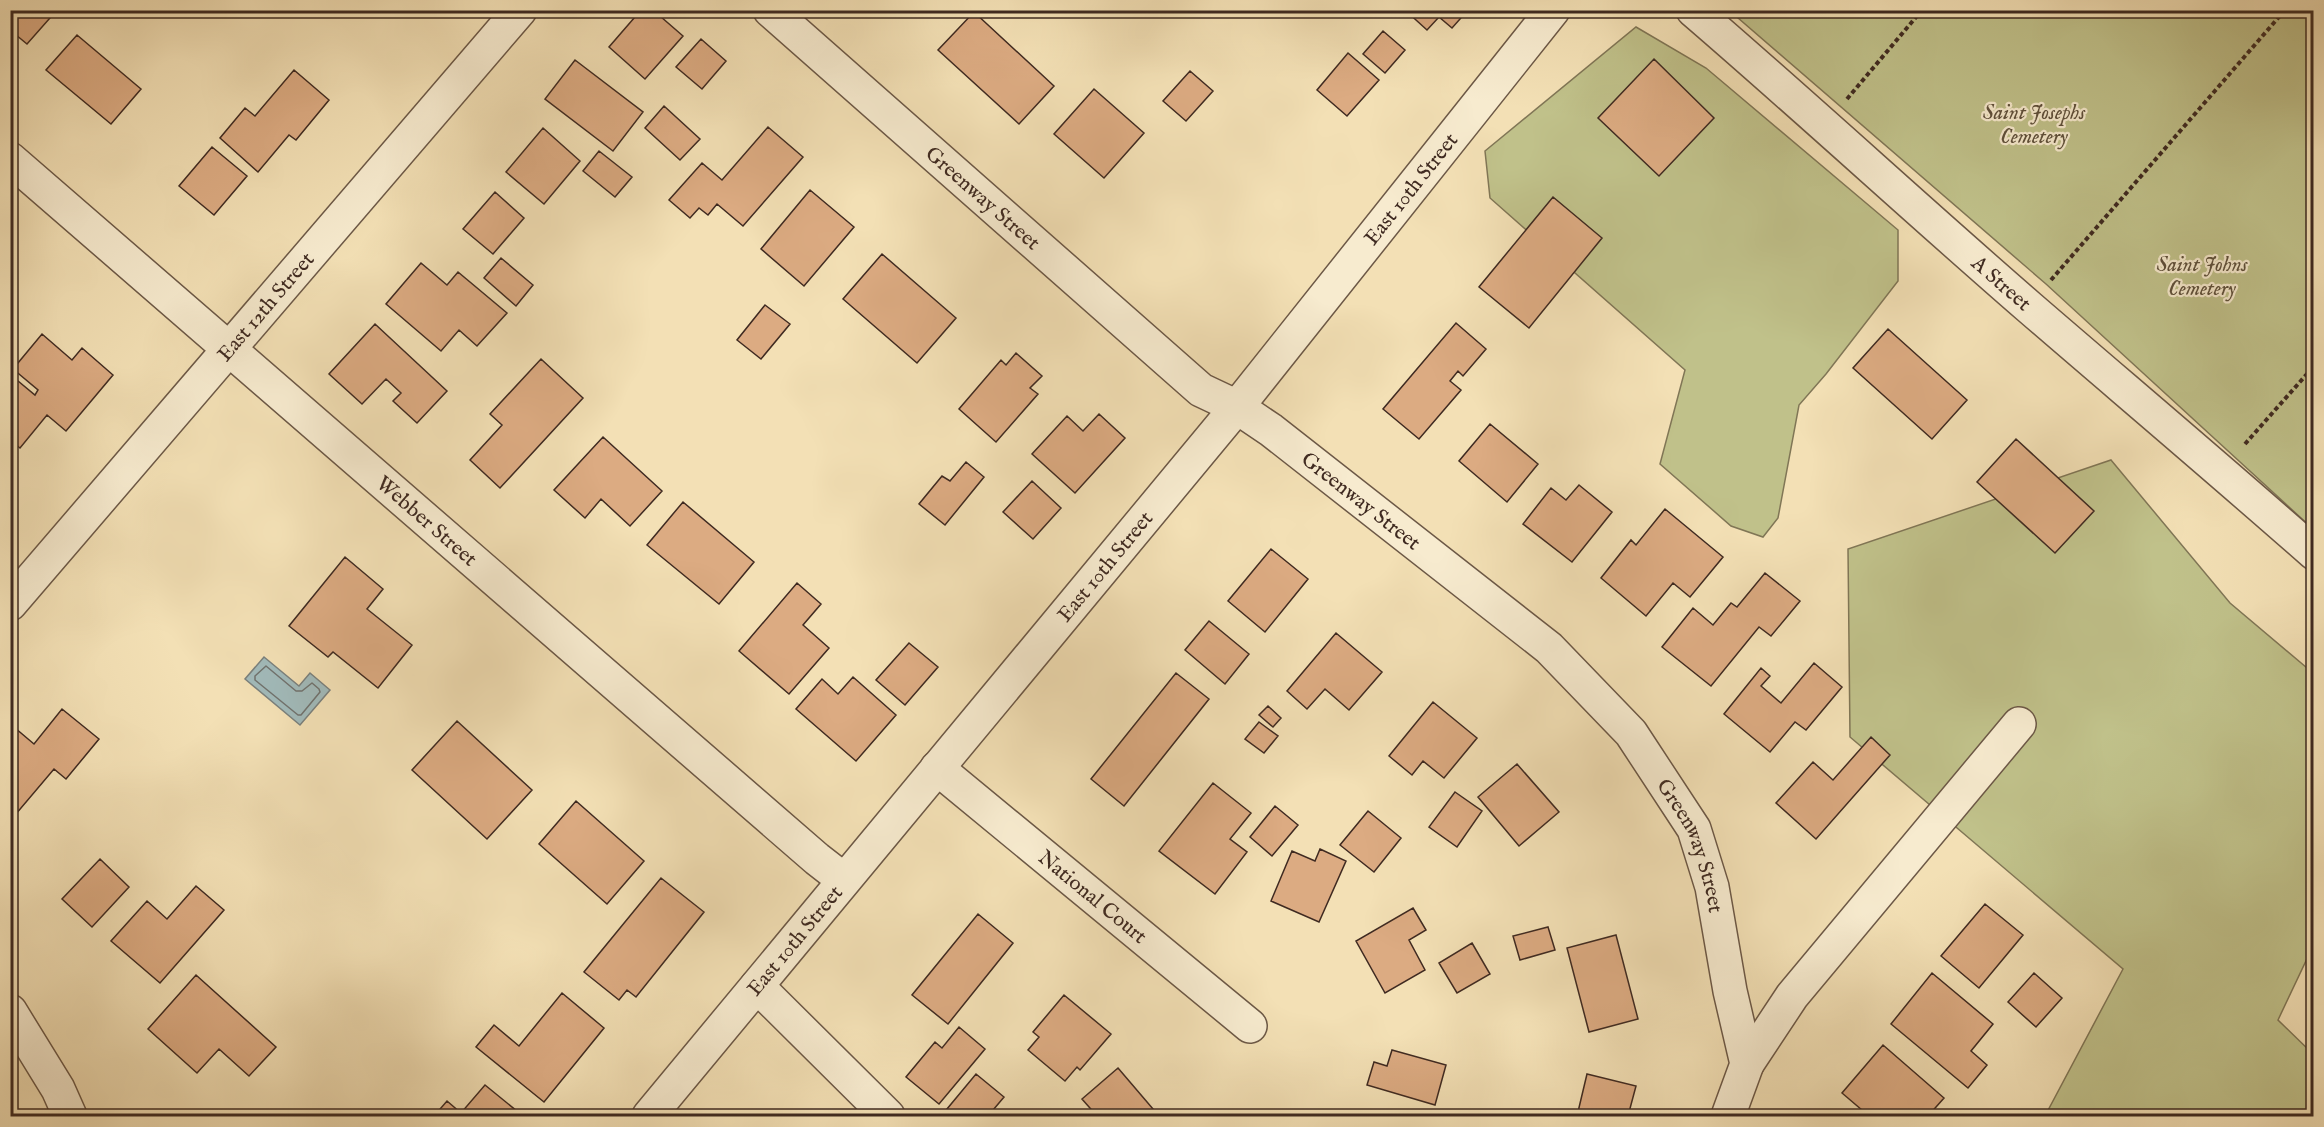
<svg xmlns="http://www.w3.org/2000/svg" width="2324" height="1127" font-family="'IM FELL English',serif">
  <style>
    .green { fill: #c0c18a; stroke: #807656; stroke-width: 1.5 }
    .water { fill: #a1baba; stroke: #7a807d; stroke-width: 1.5 }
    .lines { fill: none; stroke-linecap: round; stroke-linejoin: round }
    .shore { stroke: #70726e; stroke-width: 1.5 }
    .building { fill: #dcab82; stroke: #3f2a21; stroke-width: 1.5 }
    .minor-casing { stroke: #6c5846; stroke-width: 36 }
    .path { stroke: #3f2a21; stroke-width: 4; stroke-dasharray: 4.5 3; stroke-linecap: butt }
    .minor { stroke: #f7ebcf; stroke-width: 33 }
    .labels { text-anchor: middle; stroke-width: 4.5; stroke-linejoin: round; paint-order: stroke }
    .park-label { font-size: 21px; font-style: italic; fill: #5f503b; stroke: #f7ebcf }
    .street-label { font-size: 21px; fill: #3f2a21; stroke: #f7ebcf }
  </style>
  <rect width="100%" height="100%" fill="#f3e0b5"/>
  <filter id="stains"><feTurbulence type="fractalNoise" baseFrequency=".00333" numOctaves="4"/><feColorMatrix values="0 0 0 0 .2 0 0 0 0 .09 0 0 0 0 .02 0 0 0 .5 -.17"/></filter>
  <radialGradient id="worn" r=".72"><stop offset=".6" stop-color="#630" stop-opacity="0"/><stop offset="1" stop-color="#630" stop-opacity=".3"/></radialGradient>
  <path class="green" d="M1730,11H2313V529L2046,284Z
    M1636,27L1706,68L1898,230V281L1826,374L1799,405L1778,518L1763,537L1731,526L1660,464L1685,370L1490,198L1485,151Z
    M2111,460L2230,603L2313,673V946L2278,1020L2313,1054V1116H2045L2123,969L1850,737L1848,549Z"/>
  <path class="water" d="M264,657L299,686L310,673L330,690L300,725L245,679Z"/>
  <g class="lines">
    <path class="shore" d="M266,666L296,691H302L312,683L319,689L320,692L301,715H298L255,680V676Z"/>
  </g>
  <path class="building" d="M10,10H57L27,44L10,30Z
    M641,10H653L683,36L645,79L609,47Z
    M1405,10H1468L1452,28L1439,17L1427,30Z
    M974,12L1054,86L1019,124L938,50Z
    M1383,31L1405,50L1385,73L1363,54Z
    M77,35L141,89L111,124L46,70Z
    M701,39L726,61L702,89L676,67Z
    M1348,53L1379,80L1347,116L1317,90Z
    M1654,59L1714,118L1659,176L1598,118Z
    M575,60L643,112L613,151L545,99Z
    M294,70L329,100L296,140L289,135L258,172L220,138L245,108L255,116Z
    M1190,71L1213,91L1186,121L1163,101Z
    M1094,89L1144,133L1104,178L1054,134Z
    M664,106L700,139L680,160L645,128Z
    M768,127L803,157L743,226L717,204L708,215L699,208L690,218L669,200L702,163L722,180Z
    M543,128L580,161L544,204L506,172Z
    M212,147L247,176L214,215L179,186Z
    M599,151L632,177L615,197L583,171Z
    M810,190L854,227L804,286L761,249Z
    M495,192L524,218L493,254L463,229Z
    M1553,197L1602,238L1529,328L1479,287Z
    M882,254L956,318L917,363L843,299Z
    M501,258L533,285L516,306L484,278Z
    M421,263L447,285L458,272L507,313L477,346L459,330L441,351L386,304Z
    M765,305L790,324L761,359L737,340Z
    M1456,323L1486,349L1463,376L1458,371L1450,381L1461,390L1419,439L1383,409Z
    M375,324L447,391L417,423L393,401L401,393L386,379L362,404L329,374Z
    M1888,329L1967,400L1932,439L1853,368Z
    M42,334L72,360L82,348L113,375L66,431L47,415L20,448L10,440V390L18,381L35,395L38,390L13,369Z
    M1016,353L1042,376L1030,388L1038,394L996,442L959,409L1001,360L1006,365Z
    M541,359L583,398L500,488L470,460L502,425L490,414Z
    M1099,414L1125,438L1075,493L1032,454L1067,416L1083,431Z
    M1490,424L1538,464L1507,502L1459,461Z
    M603,437L662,491L630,526L601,499L585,518L554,490Z
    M2016,439L2094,511L2055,553L1977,482Z
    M966,462L984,477L945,525L919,504L942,476L950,481Z
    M1032,481L1061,508L1033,539L1003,512Z
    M1579,485L1612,512L1572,562L1523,524L1551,488L1566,500Z
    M683,502L754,562L719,604L647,545Z
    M1665,509L1723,557L1690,597L1673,583L1646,616L1601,578L1631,540L1636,545Z
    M1271,549L1308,579L1265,632L1228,601Z
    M345,557L383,589L367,609L412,645L378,688L333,652L328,657L289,626Z
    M1765,573L1800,601L1771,636L1759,627L1711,686L1662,647L1693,608L1713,625L1731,603L1737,607Z
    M797,583L821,604L803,625L829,648L789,694L739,651Z
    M1209,621L1249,654L1225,684L1185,650Z
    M1336,633L1382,672L1349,710L1325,689L1307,709L1287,691Z
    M909,643L938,667L905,705L876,680Z
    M1814,663L1842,687L1806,730L1795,722L1770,752L1724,714L1761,668L1770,676L1761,686L1781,703Z
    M1176,673L1209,699L1124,806L1091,779Z
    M853,677L896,715L856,761L796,709L822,679L838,694Z
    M1433,702L1477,738L1444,778L1423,761L1412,775L1389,756Z
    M1268,706L1281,718L1273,727L1259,715Z
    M62,709L99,739L66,779L54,769L10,821V733L15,728L34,744Z
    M457,721L532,790L487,839L412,770Z
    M1259,722L1278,736L1264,753L1245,739Z
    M1871,737L1890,755L1816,839L1776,803L1813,762L1833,780Z
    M1517,764L1559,812L1519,846L1478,797Z
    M1213,783L1251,813L1230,839L1247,852L1215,894L1159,851Z
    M1455,792L1482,811L1457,847L1429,827Z
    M576,801L644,861L607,904L539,844Z
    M1275,806L1298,825L1272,856L1250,837Z
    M1368,811L1401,838L1374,872L1340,845Z
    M1320,849L1346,861L1319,922L1271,901L1292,851L1315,861Z
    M100,859L129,887L92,927L62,899Z
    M661,878L704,912L636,997L627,990L619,1000L584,972Z
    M196,886L224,910L160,983L111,941L147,901L167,919Z
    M1985,904L2023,935L1979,988L1941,956Z
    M1413,908L1426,930L1409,940L1425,970L1385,993L1356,941Z
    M978,914L1013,943L948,1024L912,995Z
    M1548,927L1555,950L1520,960L1513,936Z
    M1616,935L1638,1019L1589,1032L1567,948Z
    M1472,943L1490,974L1457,993L1439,963Z
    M1932,973L1993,1024L1971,1051L1987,1065L1968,1088L1891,1024Z
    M2034,973L2062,998L2036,1027L2008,1002Z
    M196,975L276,1047L249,1076L219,1049L197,1073L148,1029Z
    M562,993L604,1028L544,1102L476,1047L494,1025L519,1046Z
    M1064,995L1111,1034L1080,1070L1077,1067L1065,1081L1028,1050L1039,1037L1033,1032Z
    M959,1027L985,1049L939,1104L906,1077L935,1042L942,1048Z
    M1883,1045L1944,1098L1928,1116H1869L1842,1093Z
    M1392,1050L1446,1065L1435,1105L1367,1085L1374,1062L1387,1066Z
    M1118,1068L1159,1116H1097L1082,1099Z
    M976,1074L1004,1097L988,1116H956L947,1109Z
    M1587,1074L1636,1086L1628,1116H1577Z
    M485,1085L523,1116H434L447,1101L461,1113Z"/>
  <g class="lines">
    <g class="minor-casing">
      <g id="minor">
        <path id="s1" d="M770,10L1201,390L1237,407L1271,430L1549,648L1631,733L1694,829L1712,887L1730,991L1747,1064L1728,1116"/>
        <path id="s2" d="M1693,10C1807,108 1916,209 2029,307C2124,389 2220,470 2314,553"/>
        <path id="s3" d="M10,159L817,859L844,880"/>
        <path id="s4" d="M10,604L520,10"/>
        <path id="s5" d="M937,768L1250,1026"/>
        <path d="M757,986L888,1116"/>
        <path d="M10,1011L58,1089L70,1116"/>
        <path d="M1747,1064L1792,996L2019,724"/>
        <path id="s6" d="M649,1116L1237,407L1553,10"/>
      </g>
    </g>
    <path class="path" d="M1847,99L1922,10
      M2051,280L2285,10
      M2245,444L2314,366"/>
    <use href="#minor" class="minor"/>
  </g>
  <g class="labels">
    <g class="park-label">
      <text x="2034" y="119">Saint Josephs<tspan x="2034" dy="24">Cemetery</tspan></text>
      <text x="2202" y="271">Saint Johns<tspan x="2202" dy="24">Cemetery</tspan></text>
    </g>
    <g class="street-label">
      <text dy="7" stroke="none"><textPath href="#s6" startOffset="1200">East 10th Street</textPath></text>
      <text dy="7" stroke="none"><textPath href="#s1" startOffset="284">Greenway Street</textPath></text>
      <text dy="7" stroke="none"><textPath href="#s2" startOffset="412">A Street</textPath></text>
      <text dy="7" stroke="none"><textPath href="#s4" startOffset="392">East 12th Street</textPath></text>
      <text dy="7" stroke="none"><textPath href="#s1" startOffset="770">Greenway Street</textPath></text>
      <text dy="7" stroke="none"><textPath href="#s3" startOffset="552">Webber Street</textPath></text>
      <text dy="7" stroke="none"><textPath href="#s6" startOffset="714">East 10th Street</textPath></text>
      <text dy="7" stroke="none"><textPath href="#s1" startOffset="1256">Greenway Street</textPath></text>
      <text dy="7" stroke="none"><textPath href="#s5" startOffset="202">National Court</textPath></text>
      <text dy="7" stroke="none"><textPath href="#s6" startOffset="228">East 10th Street</textPath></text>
    </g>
  </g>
  <rect width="2324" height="1127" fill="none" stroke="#f3e0b5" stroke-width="36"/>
  <rect x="12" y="12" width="2300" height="1103" fill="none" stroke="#3f2a21" stroke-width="3"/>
  <rect x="18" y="18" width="2288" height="1091" fill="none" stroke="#3f2a21" stroke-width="1.5"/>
  <rect width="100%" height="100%" filter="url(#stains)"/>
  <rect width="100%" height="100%" fill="url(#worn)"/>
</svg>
